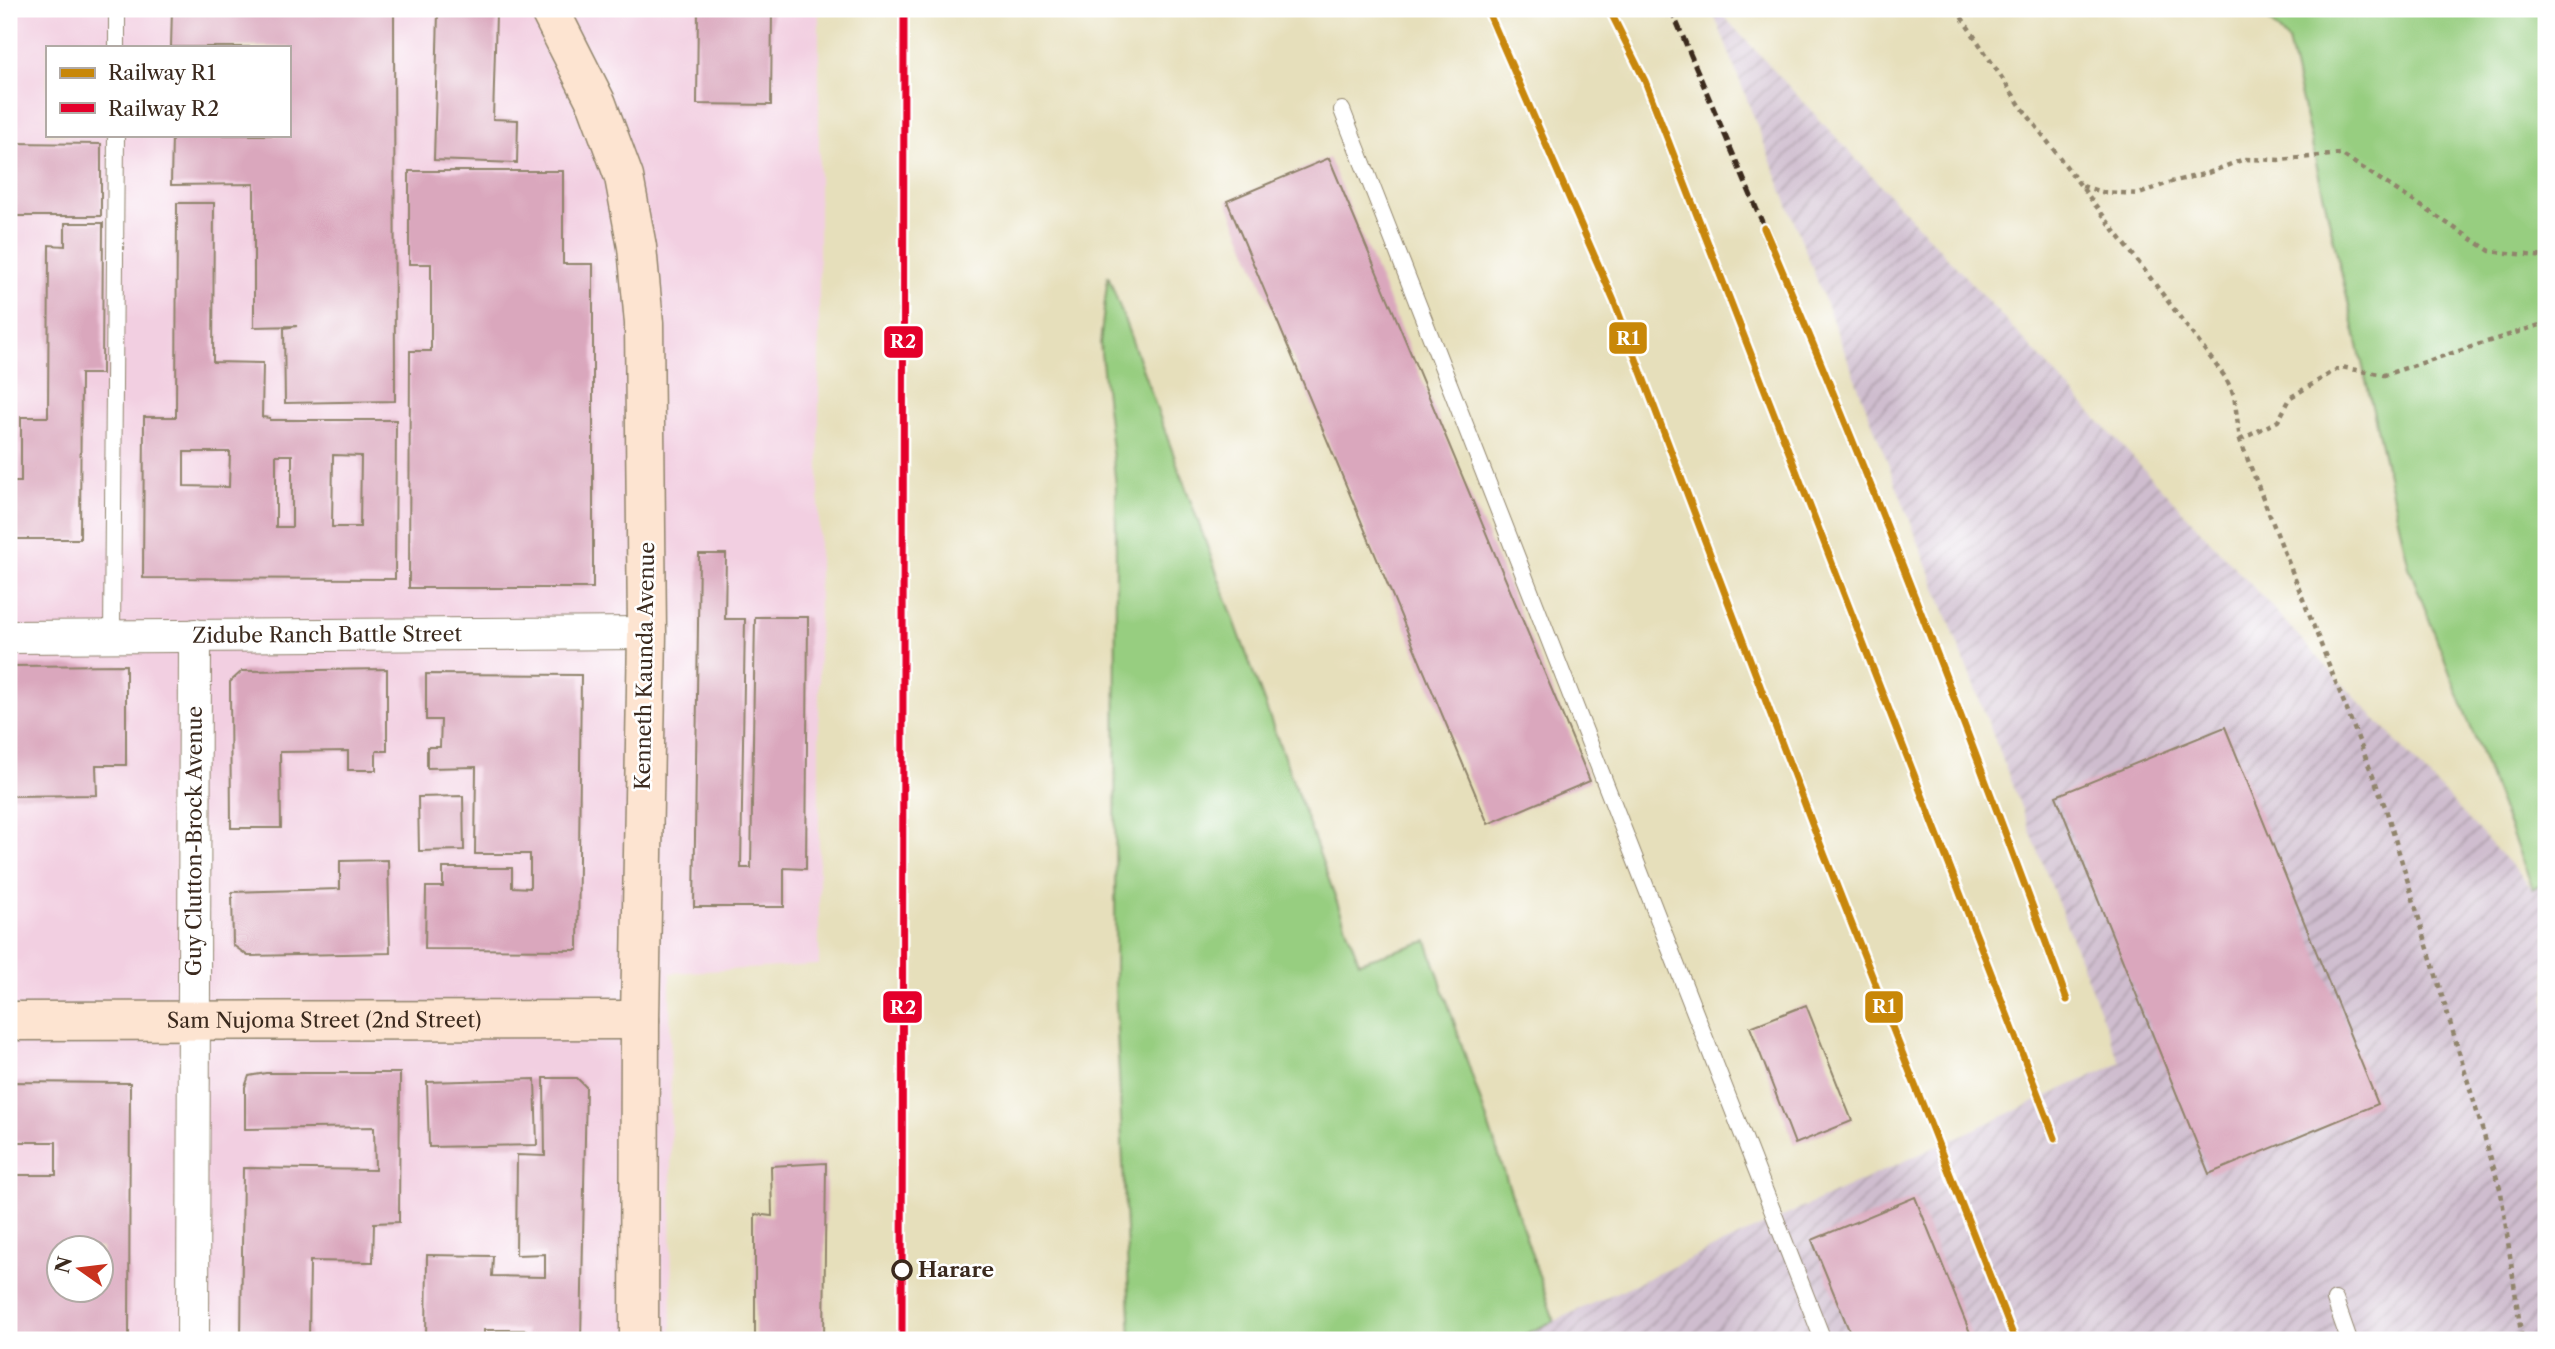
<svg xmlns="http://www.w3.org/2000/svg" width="2555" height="1349" font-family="'Libre Caslon Text',serif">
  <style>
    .built { fill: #f2cfe1; fill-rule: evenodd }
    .industrial { fill: url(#industrial-furrows) }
    .green { fill: #97ce80; stroke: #697c4f; stroke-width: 2 }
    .building { fill: #daa7bd; fill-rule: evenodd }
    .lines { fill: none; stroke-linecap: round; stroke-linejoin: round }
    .lane-casing { stroke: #90846c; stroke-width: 18 }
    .street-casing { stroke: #90846c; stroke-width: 34 }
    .secondary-casing { stroke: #90846c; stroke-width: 41 }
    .path { stroke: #90846c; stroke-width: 4.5; stroke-dasharray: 5 5; stroke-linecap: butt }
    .lane { stroke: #fff; stroke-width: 16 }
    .street { stroke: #fff; stroke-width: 32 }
    .secondary { stroke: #fde4d1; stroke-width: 38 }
    .rail { stroke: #3b2a1e; stroke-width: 5; stroke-dasharray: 10 5; stroke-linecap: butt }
    .rail-1-casing { stroke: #fff; stroke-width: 12 }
    .rail-2-casing { stroke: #fff; stroke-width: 12 }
    .rail-1 { stroke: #c88708; stroke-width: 7 }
    .rail-2 { stroke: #e4002b; stroke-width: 7 }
    .stop-dot { fill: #fff; stroke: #3b2a1e; stroke-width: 3.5 }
    .labels { text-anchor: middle; stroke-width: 5; stroke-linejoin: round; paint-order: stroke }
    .street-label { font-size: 21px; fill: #3b2a1e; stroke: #fff }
    .stop-label { font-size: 21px; font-weight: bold; fill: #3b2a1e; stroke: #fff; text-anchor: start }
    .line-badge { stroke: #fff; stroke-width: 2.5 }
    .badge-label { font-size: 19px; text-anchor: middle; font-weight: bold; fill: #fff }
  </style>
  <defs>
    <pattern id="industrial-furrows" width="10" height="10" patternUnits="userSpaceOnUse" patternTransform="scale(1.75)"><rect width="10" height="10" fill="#cfbdcf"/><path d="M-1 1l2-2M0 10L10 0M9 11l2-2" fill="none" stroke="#a99aa7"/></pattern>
  </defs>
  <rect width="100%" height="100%" fill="#fff"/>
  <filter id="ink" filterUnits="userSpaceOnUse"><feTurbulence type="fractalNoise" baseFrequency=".0143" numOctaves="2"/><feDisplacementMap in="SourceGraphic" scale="14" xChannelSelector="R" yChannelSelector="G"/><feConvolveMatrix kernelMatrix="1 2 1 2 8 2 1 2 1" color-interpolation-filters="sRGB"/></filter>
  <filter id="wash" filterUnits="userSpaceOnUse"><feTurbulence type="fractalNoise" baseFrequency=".00686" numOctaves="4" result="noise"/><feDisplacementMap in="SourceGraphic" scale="28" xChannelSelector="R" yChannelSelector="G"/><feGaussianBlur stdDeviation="1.57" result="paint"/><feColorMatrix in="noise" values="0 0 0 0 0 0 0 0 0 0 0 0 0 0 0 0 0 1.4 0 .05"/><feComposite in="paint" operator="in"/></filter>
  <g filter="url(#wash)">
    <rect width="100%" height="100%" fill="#e6dfbb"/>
    <path class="built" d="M9,9H819V965L670,973L672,1340H9ZM47,47H289V135H47ZM60,1248H102V1290H60Z"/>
    <path class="industrial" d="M1712,9H1717L2532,888L2546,883V1340H1512L2120,1063Z"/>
    <path class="green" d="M2259,9H2546V883L2533,889L2409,567L2288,41Z
      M1108,275L1359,962L1427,941L1554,1321L1512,1340H1131L1115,987L1116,486L1100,344Z"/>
    <g id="blocks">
      <path class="building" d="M172,9H394L395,401L285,403L284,328L297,326L254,327V184L171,185L172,135H289V47H171Z
        M698,9H772L771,105L697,104Z
        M438,13L496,14L493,119L518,120L517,163L434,160Z
        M9,143L101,144V216H9Z
        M1329,158L1590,781L1488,824L1227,201Z
        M409,171H563V264H593V588H409L410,351H431V264H409Z
        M177,203H214L213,362L263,363L262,417L270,418V420H396L395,579L143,578L144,417H176ZM184,452H230L229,487L184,486ZM276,455H292V527H276ZM333,455L361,456L360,527H332Z
        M65,223H103L102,374H81L80,539H9V482H21V417H48L49,245L65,246Z
        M699,554H726L725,619H745L741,868H751L755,617H808L806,869L784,868V907H694Z
        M126,665V765H96L97,795L9,796V666Z
        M387,669V751H376V770H348V751L280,752L281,828H231L230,682L242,671Z
        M426,674L581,675L578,950L425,949L426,887H443V868H512V887L530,888V854H475L476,767L427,768V747H440L441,720H426Z
        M2225,727L2378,1104L2209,1174L2056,796Z
        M463,796L464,850L419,851L418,797Z
        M388,860L390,953L248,956L233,945L232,892L340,889V861Z
        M1806,1005L1852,1121L1795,1144L1750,1027Z
        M266,1073H400L399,1222L374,1223L373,1262L310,1261L309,1340H241L243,1168L375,1170L374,1127L245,1129V1087L249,1076Z
        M544,1078H577L586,1087L581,1340H526V1330H484V1340H426L427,1255L493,1256L492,1276L545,1277V1254L516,1255L517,1155L545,1156Z
        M535,1079L537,1145L429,1147L427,1082Z
        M9,1082L130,1083L129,1340H9L11,1175H56V1142H9ZM60,1248H102V1290H60Z
        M826,1163L824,1340H755V1214L772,1216L771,1166Z
        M1915,1197L1973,1340H1853L1812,1240Z"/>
    </g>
  </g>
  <g filter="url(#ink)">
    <use href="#blocks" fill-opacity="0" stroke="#90846c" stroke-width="2"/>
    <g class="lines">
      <g class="lane-casing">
        <path id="lane" d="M117,47V9
          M1342,110L1823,1340
          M112,635L116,135
          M2335,1300L2349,1340"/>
      </g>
      <g class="street-casing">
        <g id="street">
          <path id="s1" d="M9,637L647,633"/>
          <path id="s2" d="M193,1340L195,635"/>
        </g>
      </g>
      <g class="secondary-casing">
        <g id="secondary">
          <path d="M549,9L597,104L624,177L637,247L644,323L647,633L640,1020L639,1340"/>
          <path id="s3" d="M9,1021L640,1020"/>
        </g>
      </g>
      <path class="path" d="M1956,9L2020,105L2225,377L2234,395L2240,440L2386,809L2501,1192L2522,1340
        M2082,186L2102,192L2139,194L2171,182L2208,173L2244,159L2280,160L2341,154L2490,251L2546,257
        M2240,440L2278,421L2291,397L2341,367L2384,375L2546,323"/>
      <use href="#lane" class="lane"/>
      <use href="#street" class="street"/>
      <use href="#secondary" class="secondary"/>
      <path class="rail" d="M1487,9L1614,301L1812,823L2015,1340
        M1609,9L1645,81L2055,1138
        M1671,9L1840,404L1990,787L2067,1000
        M902,1340L904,9"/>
      <g class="rail-1-casing">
        <path id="rail-1" d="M1487,9L1614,301L1812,823L2015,1340
          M1609,9L1645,81L2055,1138
          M1764,228C1873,482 1972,740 2067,1000"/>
      </g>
      <g class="rail-2-casing">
        <path id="rail-2" d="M902,1340L904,9"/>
      </g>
      <use href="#rail-1" class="rail-1"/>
      <use href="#rail-2" class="rail-2"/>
    </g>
  </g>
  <circle class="stop-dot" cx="902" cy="1270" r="9"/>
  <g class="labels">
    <g class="street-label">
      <text dy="7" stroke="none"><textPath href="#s1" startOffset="318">Zidube Ranch Battle Street</textPath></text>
      <text transform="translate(645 666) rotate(-89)" y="7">Kenneth Kaunda Avenue</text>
      <text dy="7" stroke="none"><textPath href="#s2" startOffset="499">Guy Clutton-Brock Avenue</textPath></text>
      <text dy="7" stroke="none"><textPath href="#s3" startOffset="315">Sam Nujoma Street (2nd Street)</textPath></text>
    </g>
    <g class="stop-label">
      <text x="918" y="1277">Harare</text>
    </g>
  </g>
  <g class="line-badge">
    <rect x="1608" y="321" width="40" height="34" rx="7" fill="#c88708"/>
    <rect x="883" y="325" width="41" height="34" rx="7" fill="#e4002b"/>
    <rect x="1864" y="990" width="40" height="34" rx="7" fill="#c88708"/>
    <rect x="882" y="990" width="41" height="34" rx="7" fill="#e4002b"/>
  </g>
  <g class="badge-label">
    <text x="1628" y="345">R1</text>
    <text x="903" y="348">R2</text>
    <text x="1884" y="1013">R1</text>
    <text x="903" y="1014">R2</text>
  </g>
  <rect width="2555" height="1349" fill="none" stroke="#fff" stroke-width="35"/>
  <rect x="46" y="46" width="245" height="91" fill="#ffffff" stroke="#b1aaa5" stroke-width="2"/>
  <rect x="60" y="68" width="35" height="10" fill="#c88708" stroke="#b1aaa5" stroke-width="2"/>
  <text x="108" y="80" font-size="21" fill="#3b2a1e">Railway R1</text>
  <rect x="60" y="103" width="35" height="10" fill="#e4002b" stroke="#b1aaa5" stroke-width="2"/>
  <text x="108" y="116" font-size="21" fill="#3b2a1e">Railway R2</text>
  <g transform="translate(80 1269) rotate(284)"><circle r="33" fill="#ffffff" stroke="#b1aaa5" stroke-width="2"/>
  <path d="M0-5L12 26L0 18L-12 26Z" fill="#c8321e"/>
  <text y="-10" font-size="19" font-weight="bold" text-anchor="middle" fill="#3b2a1e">N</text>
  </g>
</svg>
